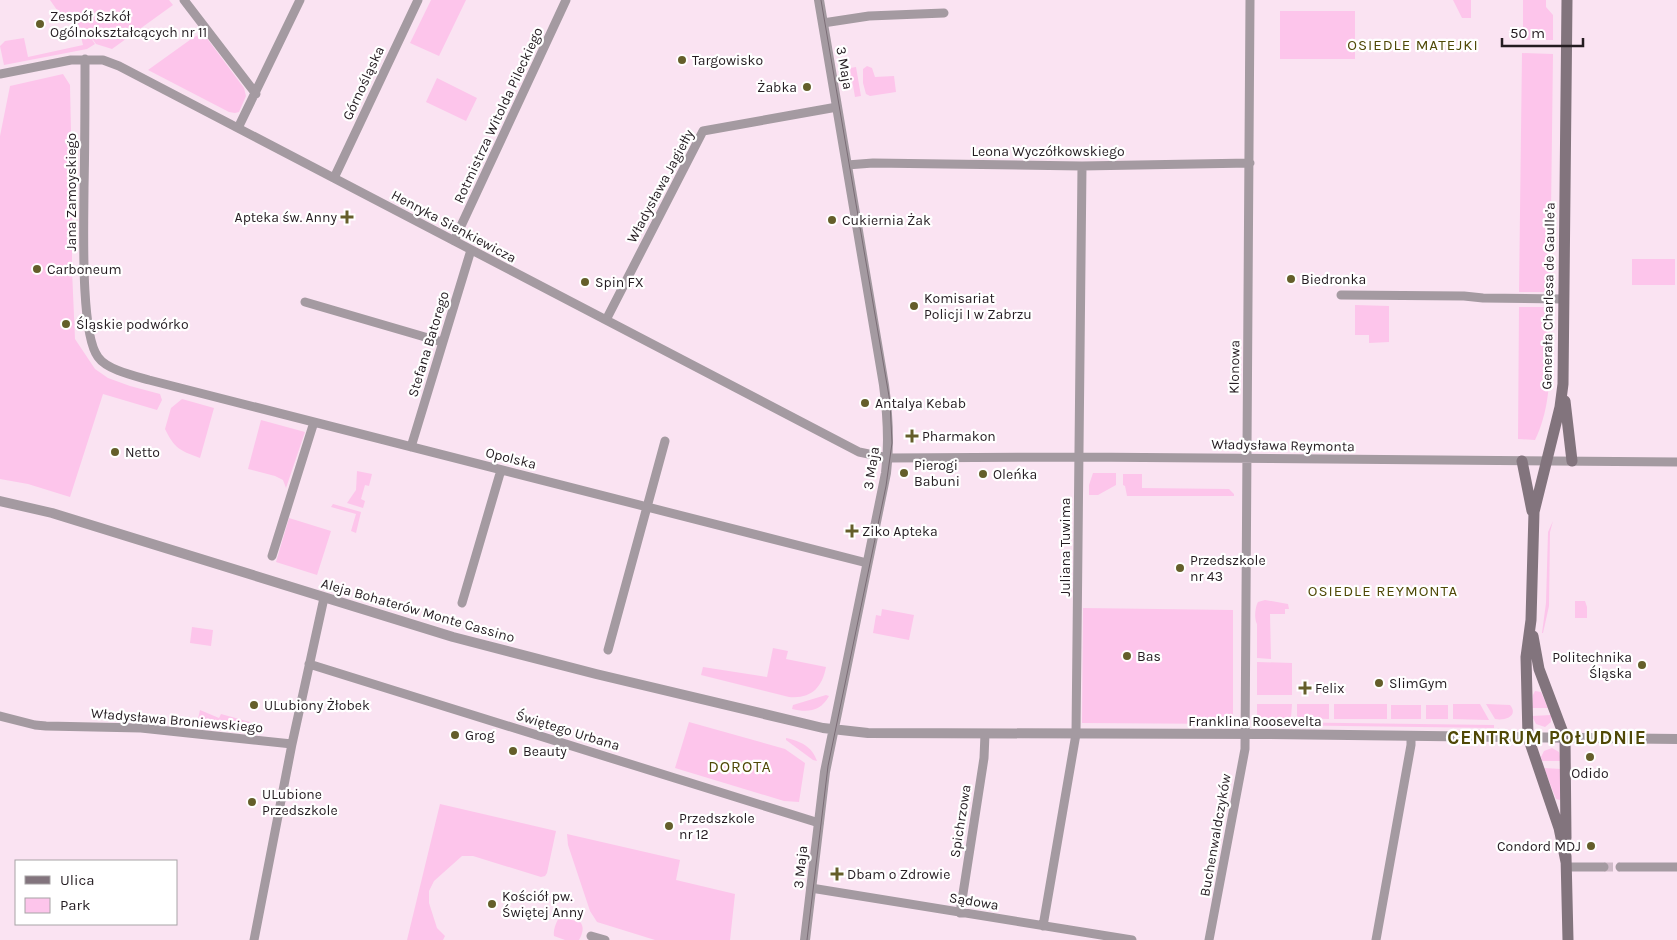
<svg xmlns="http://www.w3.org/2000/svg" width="1677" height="940" font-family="Karla,sans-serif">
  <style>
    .green { fill: #fdc5eb }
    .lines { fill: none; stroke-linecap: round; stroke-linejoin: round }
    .minor-tunnel { stroke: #cfbbc8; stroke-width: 9; stroke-dasharray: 9 4.5; stroke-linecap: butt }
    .minor { stroke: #a49aa1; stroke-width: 9 }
    .tertiary { stroke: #a49aa1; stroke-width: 10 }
    .secondary { stroke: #82747d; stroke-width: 11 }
    .tram { stroke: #7b6d76; stroke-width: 1 }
    .poi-dot { fill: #645e2a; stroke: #fff; stroke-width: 2 }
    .labels { text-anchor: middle; stroke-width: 4.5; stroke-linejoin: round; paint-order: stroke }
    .poi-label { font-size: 14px; fill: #241c21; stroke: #fff; text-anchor: start }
    .street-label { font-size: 14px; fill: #241c21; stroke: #fff }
    .neighbourhood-label { font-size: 15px; letter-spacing: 1px; fill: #4f4806; stroke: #fff }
    .quarter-label { font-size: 16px; letter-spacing: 1px; fill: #4f4806; stroke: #fff }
    .district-label { font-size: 19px; font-weight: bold; letter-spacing: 1px; fill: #4f4806; stroke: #fff }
  </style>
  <rect width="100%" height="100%" fill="#fae3f2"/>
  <path class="green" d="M50,0H169L173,5L112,49L96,44L85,29L95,44L87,49L4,65L0,46L5,41L24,38L28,57L83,45L78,24L64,20Z
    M431,0H466L439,56L410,43Z
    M1453,0H1471V18H1462Z
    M1523,0H1546V7L1553,15V40H1523Z
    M1280,11H1355V59H1280Z
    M203,33L244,88L246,96L239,112L235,113L229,112L148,70L194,37Z
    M1522,53L1553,54L1550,292H1519Z
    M867,66L872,68L875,77L894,76L896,92L870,96L866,94L863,83V69Z
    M856,67L861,96L855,97L850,68Z
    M63,74L70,85L72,179V270L75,339L95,369L108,378L130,386L160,394L162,400L157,410L103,394L70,497L28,484L0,479V136L10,86Z
    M437,78L477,98L466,121L426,102Z
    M1632,259H1675V285H1632Z
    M1355,305L1389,306V342L1369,343V335H1355Z
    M1519,307H1550C1549,351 1555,399 1535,440L1518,439Z
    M182,399L214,408L200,458C179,450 175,449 165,429L171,408Z
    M261,420L305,432L286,488L283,480L275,476L248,469Z
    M357,471L372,474L369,486L365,485L361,499L365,501L363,508L347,503L356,490Z
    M1093,473H1116V485L1098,495H1089V485Z
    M1123,474H1142V488L1229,489L1234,494V496H1127L1125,486L1123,485Z
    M333,504L361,512L356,533L351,531L356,514L331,507Z
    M289,518L331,531L317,575L276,562Z
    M1553,521L1550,532L1549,606L1543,633H1542L1546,603L1548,532Z
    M1265,600L1288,604L1289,609H1285V614H1270L1271,659L1257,658V624C1254,619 1255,607 1258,602Z
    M1575,601H1585L1587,607V618H1575Z
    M1083,608L1233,610V724L1082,723Z
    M882,609L914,615L909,640L873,633L876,615L881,616Z
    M192,627L213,630L211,646L190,643Z
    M773,648L788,651L786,659L826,667C822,688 811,699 789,697L701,675L703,667L767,677Z
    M1257,662L1292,663V695H1257Z
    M1535,691L1541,692L1548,708H1532L1533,695Z
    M826,695L829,696C821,711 808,713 792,709L793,705Z
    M1257,704H1292L1291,718H1257Z
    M1297,704H1329V719L1297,718Z
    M1334,704H1387V719H1334Z
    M1453,704H1480L1489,720L1453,719Z
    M1486,704L1510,705C1519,716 1505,721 1495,719Z
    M1391,705H1421V719H1391Z
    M1426,705H1448V719H1426Z
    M200,710L219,718L221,714L264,726L198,719Z
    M1551,715V722L1545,727L1536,724L1532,716Z
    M689,722L785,749L805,763L799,802L784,801L675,768Z
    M1269,722L1494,725V728L1269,725Z
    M786,738C800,741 812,746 817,761L813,760L786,740Z
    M1552,748L1559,752L1561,761H1542L1541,757L1544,751Z
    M1544,768L1561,769V798L1560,800L1556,799Z
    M440,804L556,831L547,873L545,876L541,877L473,856H462L434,881L429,891V903L437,928L445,936L443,940H407Z
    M567,834L680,860L676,880L735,894L730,940H655L597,922L590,911L568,845Z
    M560,917L580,922C585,927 582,935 579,940H565L554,936C553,931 556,921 560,917Z"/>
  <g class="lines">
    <path class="minor-tunnel" d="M1604,867H1620"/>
    <path class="minor" d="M184,0L256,94
      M823,23L869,16L944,13
      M85,59C85,102 85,145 84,188C84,221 80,334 98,357C107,370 135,376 149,380L867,563
      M0,74L71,60H103L119,66L859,452L888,458L1079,457L1677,462
      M238,128L300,0
      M847,165L873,163L1082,166L1250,163
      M334,178L418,0
      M454,241L566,0
      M1341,295L1464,296L1483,298L1564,299
      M305,302L442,342
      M606,320L703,131L837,107
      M411,447L471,250
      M272,556L314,422
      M462,603L501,470
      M608,650L665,441
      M309,664L819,823
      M0,716L35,725L46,726L141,728L292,744
      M1566,867H1604
      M1620,867H1677
      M811,888L1132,940
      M960,913L984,758L985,734
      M1043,926L1076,734L1082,166
      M591,936L605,940
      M254,940L292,744L324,598
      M1209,940L1245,749L1250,0
      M1376,940L1411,745V736"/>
    <path class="tertiary" d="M0,501L52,513L453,637L596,674L823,728L868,733L1264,734L1677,739
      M805,940L825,772L886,473C890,442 888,415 884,385L819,0"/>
    <path class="secondary" d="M1565,401L1572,461
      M1522,461L1532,511
      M1533,636L1539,669L1565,738L1566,838
      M1566,856L1568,940
      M1566,862L1559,828L1528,737L1526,657L1531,620L1534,512L1560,407L1563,384L1567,0"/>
    <path class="tram" d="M807,940L828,766L886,486L892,443L890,402L821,0"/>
  </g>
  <g class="poi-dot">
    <circle cx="40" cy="24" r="5"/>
    <circle cx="682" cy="60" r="5"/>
    <circle cx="807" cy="87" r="5"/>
    <path d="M344.5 209.5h5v5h5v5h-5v5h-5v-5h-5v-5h5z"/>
    <circle cx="832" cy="220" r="5"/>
    <circle cx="37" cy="269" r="5"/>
    <circle cx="1291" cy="279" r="5"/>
    <circle cx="585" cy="282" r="5"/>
    <circle cx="914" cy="306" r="5"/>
    <circle cx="66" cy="324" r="5"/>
    <circle cx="865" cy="403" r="5"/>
    <path d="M909.5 428.5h5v5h5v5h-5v5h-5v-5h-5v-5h5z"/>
    <circle cx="115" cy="452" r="5"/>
    <circle cx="904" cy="473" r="5"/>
    <circle cx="983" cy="474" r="5"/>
    <path d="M849.5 523.5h5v5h5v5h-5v5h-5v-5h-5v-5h5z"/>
    <circle cx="1180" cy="568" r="5"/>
    <circle cx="1127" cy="656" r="5"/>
    <circle cx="1642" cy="665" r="5"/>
    <circle cx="1379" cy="683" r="5"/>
    <path d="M1302.5 680.5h5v5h5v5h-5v5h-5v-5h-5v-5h5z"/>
    <circle cx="254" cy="705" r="5"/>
    <circle cx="455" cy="735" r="5"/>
    <circle cx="513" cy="751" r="5"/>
    <circle cx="1590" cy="757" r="5"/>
    <circle cx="252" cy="802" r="5"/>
    <circle cx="669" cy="826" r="5"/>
    <circle cx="1591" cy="846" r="5"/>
    <path d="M834.5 866.5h5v5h5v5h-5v5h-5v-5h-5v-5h5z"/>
    <circle cx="492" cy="904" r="5"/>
  </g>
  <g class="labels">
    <g class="poi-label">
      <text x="50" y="21">Zespół Szkół<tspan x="50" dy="16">Ogólnokształcących nr 11</tspan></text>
      <text x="692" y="65">Targowisko</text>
      <text x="797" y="92" text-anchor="end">Żabka</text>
      <text x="337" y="222" text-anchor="end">Apteka św. Anny</text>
      <text x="842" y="225">Cukiernia Żak</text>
      <text x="47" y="274">Carboneum</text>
      <text x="1301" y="284">Biedronka</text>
      <text x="595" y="287">Spin FX</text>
      <text x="924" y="303">Komisariat<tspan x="924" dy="16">Policji I w Zabrzu</tspan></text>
      <text x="76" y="329">Śląskie podwórko</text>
      <text x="875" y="408">Antalya Kebab</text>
      <text x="922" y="441">Pharmakon</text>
      <text x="125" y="457">Netto</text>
      <text x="914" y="470">Pierogi<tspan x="914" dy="16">Babuni</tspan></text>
      <text x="993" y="479">Oleńka</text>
      <text x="862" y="536">Ziko Apteka</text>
      <text x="1190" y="565">Przedszkole<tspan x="1190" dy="16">nr 43</tspan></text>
      <text x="1137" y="661">Bas</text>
      <text x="1632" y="662" text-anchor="end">Politechnika<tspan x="1632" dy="16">Śląska</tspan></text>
      <text x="1389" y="688">SlimGym</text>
      <text x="1315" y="693">Felix</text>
      <text x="264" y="710">ULubiony Żłobek</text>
      <text x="465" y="740">Grog</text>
      <text x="523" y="756">Beauty</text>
      <text x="1590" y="778" text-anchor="middle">Odido</text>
      <text x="262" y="799">ULubione<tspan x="262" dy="16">Przedszkole</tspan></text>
      <text x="679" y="823">Przedszkole<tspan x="679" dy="16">nr 12</tspan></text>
      <text x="1581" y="851" text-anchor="end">Condord MDJ</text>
      <text x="847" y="879">Dbam o Zdrowie</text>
      <text x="502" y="901">Kościół pw.<tspan x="502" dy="16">Świętej Anny</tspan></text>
    </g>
    <g class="street-label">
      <text transform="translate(845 68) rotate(80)" y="5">3 Maja</text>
      <text transform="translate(363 83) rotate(-65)" y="5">Górnośląska</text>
      <text transform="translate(498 115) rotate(-65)" y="5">Rotmistrza Witolda Pileckiego</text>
      <text x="1048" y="156">Leona Wyczółkowskiego</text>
      <text transform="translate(660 186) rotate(-62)" y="5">Władysława Jagiełły</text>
      <text transform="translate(71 192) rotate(-90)" y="5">Jana Zamoyskiego</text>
      <text transform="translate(454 226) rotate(28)" y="5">Henryka Sienkiewicza</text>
      <text transform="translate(1548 296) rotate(-89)" y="5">Generała Charlesa de Gaulle'a</text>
      <text transform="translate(428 344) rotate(-73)" y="5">Stefana Batorego</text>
      <text transform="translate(1234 367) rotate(-89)" y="5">Klonowa</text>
      <text transform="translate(1283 445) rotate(1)" y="5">Władysława Reymonta</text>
      <text transform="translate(511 458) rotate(14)" y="5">Opolska</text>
      <text transform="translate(871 468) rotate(-81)" y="5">3 Maja</text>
      <text transform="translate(1065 547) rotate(-90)" y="5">Juliana Tuwima</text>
      <text transform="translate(418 610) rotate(16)" y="5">Aleja Bohaterów Monte Cassino</text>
      <text transform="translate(177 720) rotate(5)" y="5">Władysława Broniewskiego</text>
      <text x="1255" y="726">Franklina Roosevelta</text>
      <text transform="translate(568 730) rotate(17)" y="5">Świętego Urbana</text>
      <text transform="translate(960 821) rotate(-81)" y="5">Spichrzowa</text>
      <text transform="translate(1215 835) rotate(-80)" y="5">Buchenwaldczyków</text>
      <text transform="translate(800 867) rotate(-84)" y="5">3 Maja</text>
      <text transform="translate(974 901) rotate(9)" y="5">Sądowa</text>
    </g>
    <g class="neighbourhood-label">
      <text x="1413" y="50">OSIEDLE MATEJKI</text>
      <text x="1383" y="596">OSIEDLE REYMONTA</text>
    </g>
    <g class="quarter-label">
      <text x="740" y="772">DOROTA</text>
    </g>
    <g class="district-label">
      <text x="1547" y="744">CENTRUM POŁUDNIE</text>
    </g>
  </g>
  <rect x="15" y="860" width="162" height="65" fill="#ffffff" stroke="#a7a4a6"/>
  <rect x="25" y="876" width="25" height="8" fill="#82747d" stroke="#a7a4a6"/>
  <text x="60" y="885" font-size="15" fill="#241c21">Ulica</text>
  <rect x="25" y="898" width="25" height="15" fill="#fdc5eb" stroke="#a7a4a6"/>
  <text x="60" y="910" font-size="15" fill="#241c21">Park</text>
  <path d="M1502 38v8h81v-8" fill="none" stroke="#241c21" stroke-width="2.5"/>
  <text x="1510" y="38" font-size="15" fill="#241c21" stroke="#ffffff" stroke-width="4" paint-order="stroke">50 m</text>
</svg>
